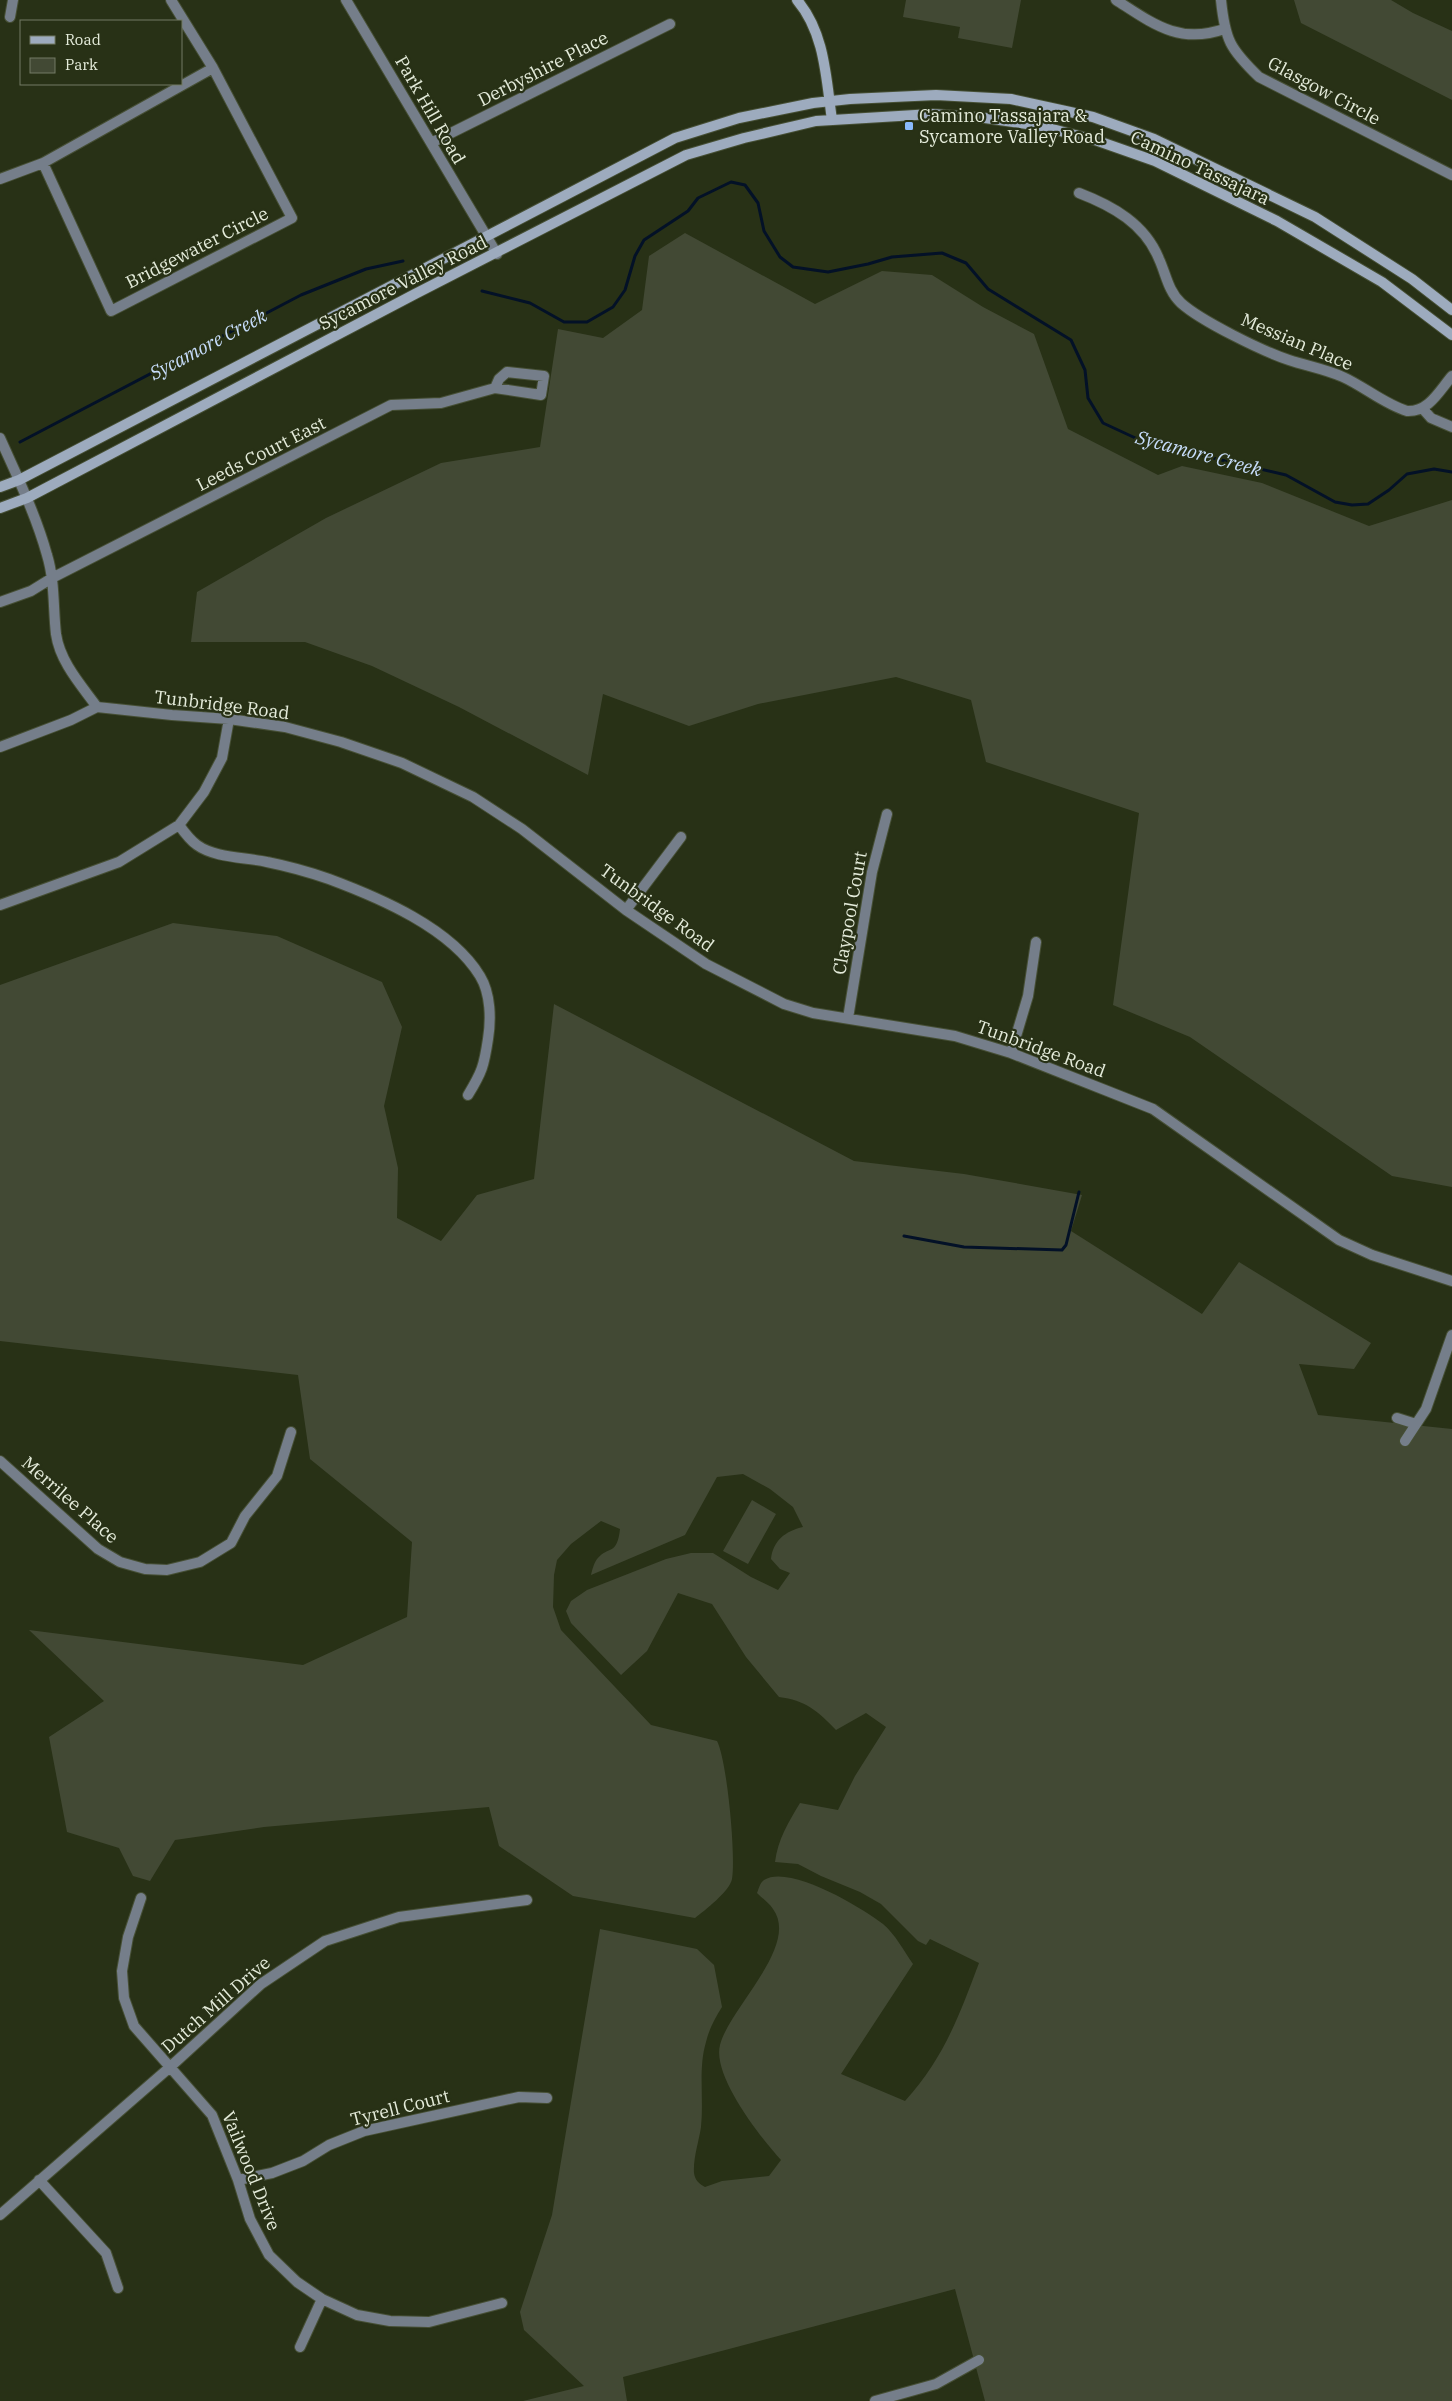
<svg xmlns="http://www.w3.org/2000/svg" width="1452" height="2401" font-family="'IBM Plex Serif',serif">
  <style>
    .green { fill: #424934 }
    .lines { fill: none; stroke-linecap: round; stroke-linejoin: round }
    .stream { stroke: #031127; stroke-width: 3 }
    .street-casing { stroke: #464f35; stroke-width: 12 }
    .secondary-casing { stroke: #464f35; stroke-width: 12 }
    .street { stroke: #757e8a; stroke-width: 10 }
    .secondary { stroke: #9dabbe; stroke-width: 10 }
    .poi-dot { fill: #8abafc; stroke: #283116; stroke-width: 2 }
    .labels { text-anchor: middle; stroke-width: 4.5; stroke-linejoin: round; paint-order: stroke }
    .street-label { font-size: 18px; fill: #e4ebda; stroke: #283116 }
    .poi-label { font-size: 18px; fill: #e4ebda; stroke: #283116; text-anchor: start }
    .water-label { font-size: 19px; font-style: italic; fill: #c7ddfb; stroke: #283116 }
  </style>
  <rect width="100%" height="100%" fill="#283116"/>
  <path class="green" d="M906,0H1021L1012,48L958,38L960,27L903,17Z
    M1294,0H1391L1413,13L1452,31V100L1301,23Z
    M685,233L815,304L882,271L932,275L983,307L1034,334L1068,429L1158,475L1182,466L1262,483L1369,526L1452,500V1187L1392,1176L1190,1037L1113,1005L1139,813L986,762L971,700L896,677L758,704L689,726L603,694L588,775L459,707L372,666L305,642H191L197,592L326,518L441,463L540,447L558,329L603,338L642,310L649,256Z
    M173,923L277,936L382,982L402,1027L384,1106L398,1168L397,1218L441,1241L477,1195L534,1179L554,1004L854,1161L964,1174L1082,1195L1071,1231L1202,1314L1239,1262L1371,1343L1354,1369L1299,1364L1318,1415L1452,1429V2401H985L955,2289L623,2377L627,2401H523L584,2386L524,2330L520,2312L552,2215L600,1929L697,1949L714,1965L722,2007C715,2018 709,2029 706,2042C698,2069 704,2098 701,2127C699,2141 693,2158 694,2173C695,2180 699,2184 705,2187L722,2181L769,2176L781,2160C761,2138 712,2076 720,2045C729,2008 800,1946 773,1909C769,1903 762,1898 757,1893C759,1888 760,1883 764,1880C790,1864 862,1908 883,1924C895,1934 904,1951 913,1964L841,2074L905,2101C944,2058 959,2016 979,1963L930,1939L926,1945L918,1941L881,1904L860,1892L821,1876L798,1864L775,1862C778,1839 788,1823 800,1803L838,1810L855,1776L886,1727L866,1713L836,1730C818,1711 805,1700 779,1697L746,1657L712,1604L678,1593L647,1651L621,1675L571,1623L566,1611L571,1601L587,1590L666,1559L691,1553H713L751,1577L778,1590L790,1573L780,1569L771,1559C773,1541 785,1531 803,1527L793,1507L770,1489L743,1474L717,1477L685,1535L591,1575C592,1570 594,1563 597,1559C609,1545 617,1556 620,1529L601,1521L571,1544L557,1560L554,1575L553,1607L561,1630L651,1725L717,1741C727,1760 736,1856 732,1879C730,1891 704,1911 695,1918L573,1896L499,1846L489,1807L264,1827L175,1840L150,1881L133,1876L119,1848L67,1832L49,1737L104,1701L29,1630L303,1665L407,1617L412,1542L310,1459L298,1375L0,1341V985Z
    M752,1500L776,1514L748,1564L723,1551Z"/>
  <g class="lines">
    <path class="stream" d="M482,291L530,303L564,322H587L613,307L625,290L635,256L644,240L688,211L698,198L731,182L745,185L758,203L764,231L780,257L793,267L828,272L868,264L892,257L942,253L966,263L988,289L1071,340L1085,370L1088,398L1103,423L1144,442L1286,475L1335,502L1352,505L1368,504L1389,490L1407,474L1434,469L1452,472
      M20,442L301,295L366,269L403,261
      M904,1236L964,1247L1062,1250L1066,1245L1079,1192"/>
    <g class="street-casing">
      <path id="street" d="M346,0L497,254
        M1116,0C1152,23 1179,45 1224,29
        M1221,0C1225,40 1230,49 1259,77L1452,175
        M10,17L13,0
        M431,143L670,24
        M43,163L111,311L292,218L213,68L171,0
        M0,179L43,163L213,68
        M1079,193C1113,206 1145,224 1159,259C1166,274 1168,291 1181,303C1201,321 1262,351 1289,360C1307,366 1325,369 1343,377C1365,387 1384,404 1407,411C1429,412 1439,391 1452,376
        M1423,409L1431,418L1452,427
        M0,438C17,476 36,515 47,555C55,581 53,608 56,634C60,662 81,685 97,707L172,715L229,719L285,727L341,742L402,763L473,797L522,829L626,910L706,964L784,1004L813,1013L955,1036L1011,1053L1153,1109L1339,1240L1372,1255L1452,1281
        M0,602L31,591L52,578L391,405L441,403L495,388L541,395L544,376L507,372L499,379L495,388
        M0,747L71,720L97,707
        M179,825C184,832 190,840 197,845C215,858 245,857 267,862C287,866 309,872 329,879C380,898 451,928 480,976C491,994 491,1020 488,1039C484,1066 482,1072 468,1095
        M0,905L119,862L179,825L204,792L222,758L229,719
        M626,910L681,837
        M848,1018L872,872L887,814
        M1011,1053L1028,996L1036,942
        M1397,1418L1416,1424
        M1405,1441L1426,1409L1452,1335
        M0,1461L98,1549L120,1562L145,1569L167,1570L200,1562L231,1543L245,1516L277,1476L291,1432
        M141,1898L128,1937L122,1971L124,1998L134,2026L212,2115L238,2180L250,2219L269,2255L297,2282L322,2299L357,2315L390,2321L429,2322L502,2303
        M39,2180L106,2253L118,2288
        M238,2180L272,2173L303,2161L329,2145L364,2131L519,2097L547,2098
        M0,2215L169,2068L261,1984L325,1941L399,1917L527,1900
        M300,2347L322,2299
        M875,2401L936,2384L979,2360"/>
    </g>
    <g class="secondary-casing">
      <path id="secondary" d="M797,0C825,33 826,78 832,120
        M0,487L19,480L675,138L739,118L813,103L850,99L936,95L1011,99L1093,117L1154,139L1315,217L1412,279L1452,310
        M0,508L27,498L415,294L686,155L744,138L816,121L932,114L985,118L1041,126L1098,141L1155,161L1277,221L1382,282L1452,335"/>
    </g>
    <use href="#street" class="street"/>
    <use href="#secondary" class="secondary"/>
  </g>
  <rect class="poi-dot" x="904" y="121" width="10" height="10" rx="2.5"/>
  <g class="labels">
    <g class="street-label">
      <text transform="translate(543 69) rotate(-27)" y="6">Derbyshire Place</text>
      <text transform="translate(1324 91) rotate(28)" y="6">Glasgow Circle</text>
      <text transform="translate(430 110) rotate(60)" y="6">Park Hill Road</text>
      <text transform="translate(1200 168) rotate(25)" y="6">Camino Tassajara</text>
      <text transform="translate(197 248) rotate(-27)" y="6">Bridgewater Circle</text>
      <text transform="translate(403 283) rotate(-27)" y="6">Sycamore Valley Road</text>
      <text transform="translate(1297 342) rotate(23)" y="6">Messian Place</text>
      <text transform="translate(261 454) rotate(-27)" y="6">Leeds Court East</text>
      <text transform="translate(222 705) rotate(7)" y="6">Tunbridge Road</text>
      <text transform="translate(657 908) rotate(36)" y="6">Tunbridge Road</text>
      <text transform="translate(850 913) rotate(-80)" y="6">Claypool Court</text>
      <text transform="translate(1041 1049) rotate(20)" y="6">Tunbridge Road</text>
      <text transform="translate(70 1500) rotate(41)" y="6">Merrilee Place</text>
      <text transform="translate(216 2005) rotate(-41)" y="6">Dutch Mill Drive</text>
      <text transform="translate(400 2108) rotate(-14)" y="6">Tyrell Court</text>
      <text transform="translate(251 2171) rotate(68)" y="6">Vailwood Drive</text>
    </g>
    <g class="poi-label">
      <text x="919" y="122">Camino Tassajara &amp;<tspan x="919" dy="21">Sycamore Valley Road</tspan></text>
    </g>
    <g class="water-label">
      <text transform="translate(208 344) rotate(-28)" y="7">Sycamore Creek</text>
      <text transform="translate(1199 453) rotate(15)" y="7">Sycamore Creek</text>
    </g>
  </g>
  <rect x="20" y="20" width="162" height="65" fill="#283116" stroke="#737b64"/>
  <rect x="30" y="36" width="25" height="8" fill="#9dabbe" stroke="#737b64"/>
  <text x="65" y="45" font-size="15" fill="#e4ebda">Road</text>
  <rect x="30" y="58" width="25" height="15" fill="#424934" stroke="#737b64"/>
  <text x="65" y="70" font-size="15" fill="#e4ebda">Park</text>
</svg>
